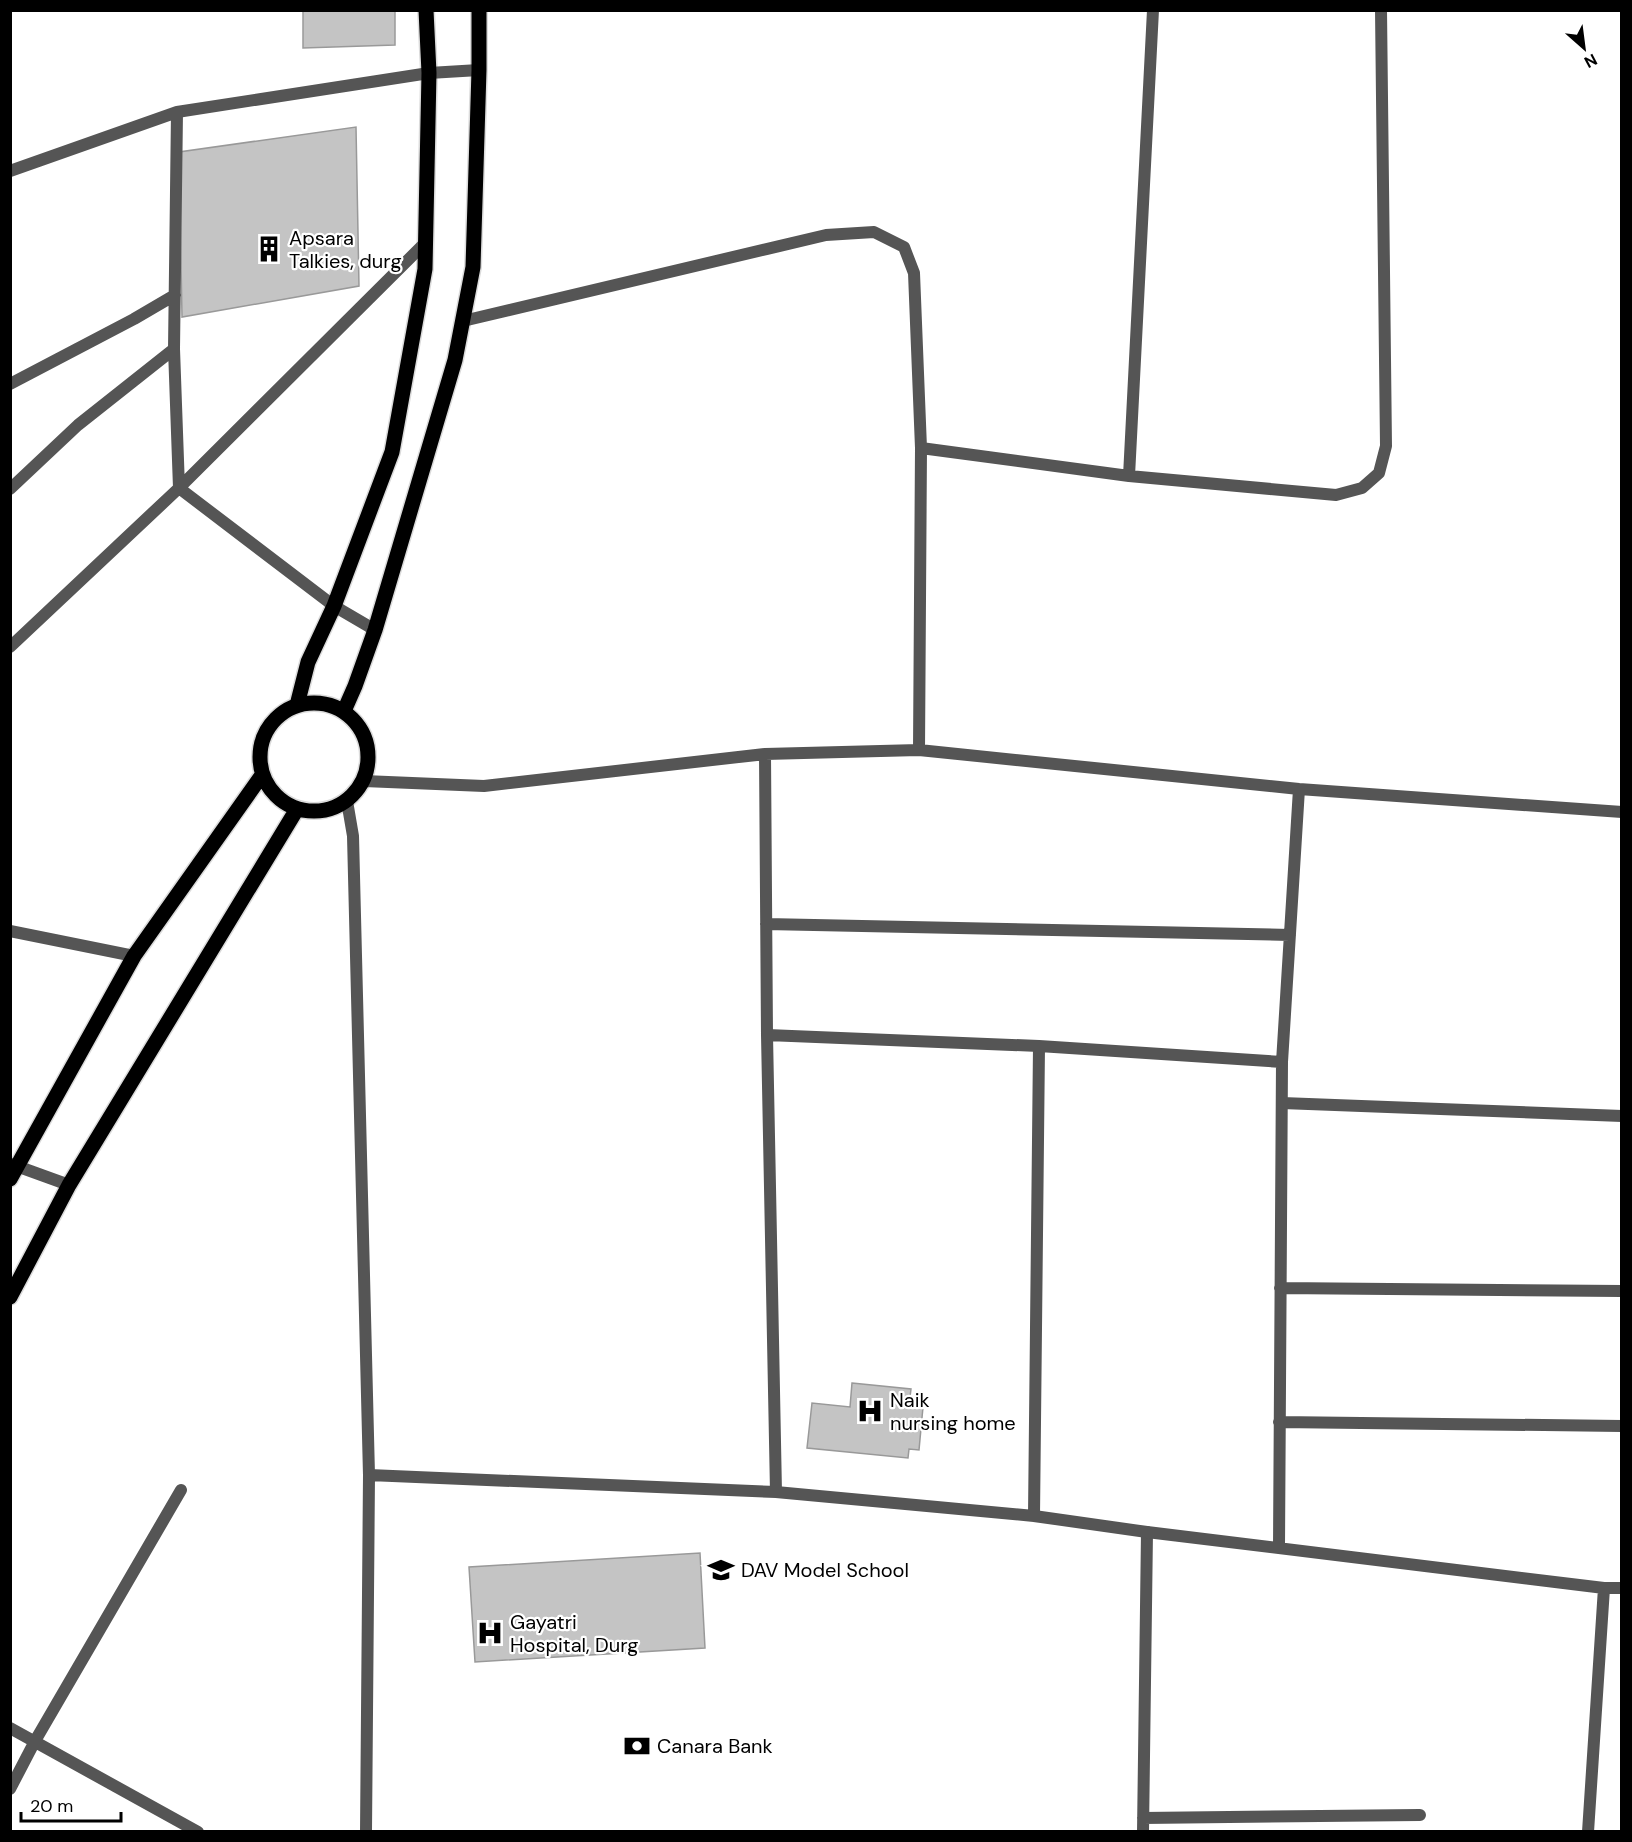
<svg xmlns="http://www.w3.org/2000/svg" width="1632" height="1842" font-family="'DM Sans',sans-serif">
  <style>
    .building { fill: #c4c4c4; stroke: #999; stroke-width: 1.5 }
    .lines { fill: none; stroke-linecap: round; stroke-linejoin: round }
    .primary-casing { stroke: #dbdbdb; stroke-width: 18 }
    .service { stroke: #555; stroke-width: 12 }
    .minor { stroke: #555; stroke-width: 12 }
    .primary { stroke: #000; stroke-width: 15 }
    .labels { text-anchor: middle; stroke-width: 4.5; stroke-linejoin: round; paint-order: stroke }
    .poi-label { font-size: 20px; fill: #000; stroke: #fff; text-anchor: start }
  </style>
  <rect width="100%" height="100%" fill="#fff"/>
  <path class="building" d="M303,10H395V45L303,48Z
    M356,127L359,286L182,317L179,152Z
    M852,1383L911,1389L909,1405L923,1407L919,1450L909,1449L908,1458L807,1448L812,1403L850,1407Z
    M700,1553L705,1648L475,1662L469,1567Z"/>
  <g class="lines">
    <g class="primary-casing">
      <path id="primary" d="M260 757a54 54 0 1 1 108 0a54 54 0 1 1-108 0Z
        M297,705L308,662L334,606L392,452L425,269L429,73L426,10
        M344,711L355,686L375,630L455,360L473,267L479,70V10
        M10,1179L134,956L262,775
        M10,1297L69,1185L297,809"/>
    </g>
    <path class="service" d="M1143,1818L1420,1815
      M1143,1832L1147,1532"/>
    <path class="minor" d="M177,112L174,349L179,488L334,606L375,630
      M10,171L177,112L429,73L479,70
      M463,321L826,235L874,232L904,247L914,273L921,448L919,750
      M10,384L134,319L175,295
      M921,448L1129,476L1336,495L1362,488L1379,473L1386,446L1381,10
      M1129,476L1153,10
      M10,489L78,425L174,349
      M10,647L179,488L425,243
      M765,754L767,1035L776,1492
      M364,781L484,786L765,754L919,750L1299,789L1622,812
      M347,801L353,836L369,1475L776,1492L1034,1516L1147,1532L1604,1588H1622
      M766,924L1290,935
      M10,931L134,956
      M767,1035L1039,1046L1282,1062
      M1282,1103L1622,1116
      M11,1164L69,1185
      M1280,1288L1622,1291
      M1279,1422L1622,1426
      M1034,1516L1039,1046
      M1279,1547L1282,1062L1299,789
      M10,1728L198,1832
      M10,1789L35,1741L181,1490
      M366,1832L369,1475
      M1588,1832L1604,1588"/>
    <use href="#primary" class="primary"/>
  </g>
  <defs>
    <g id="building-bare" transform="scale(2.07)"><path d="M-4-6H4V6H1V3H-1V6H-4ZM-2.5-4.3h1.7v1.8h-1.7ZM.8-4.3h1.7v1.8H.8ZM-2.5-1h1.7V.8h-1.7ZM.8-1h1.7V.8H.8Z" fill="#000" stroke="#fff" stroke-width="2.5" paint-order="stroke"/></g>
    <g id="hospital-bare" transform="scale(2.07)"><path d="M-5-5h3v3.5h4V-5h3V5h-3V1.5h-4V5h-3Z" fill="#000" stroke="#fff" stroke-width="2.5" paint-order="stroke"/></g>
    <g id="school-bare" transform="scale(2.07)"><path d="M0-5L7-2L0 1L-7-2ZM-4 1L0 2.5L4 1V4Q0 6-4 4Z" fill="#000" stroke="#fff" stroke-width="2.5" paint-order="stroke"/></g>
    <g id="bank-bare" transform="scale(2.07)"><path d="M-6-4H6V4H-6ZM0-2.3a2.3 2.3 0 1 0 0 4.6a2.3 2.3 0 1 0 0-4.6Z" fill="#000" stroke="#fff" stroke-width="2.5" paint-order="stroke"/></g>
  </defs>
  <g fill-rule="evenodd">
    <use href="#building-bare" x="269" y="249"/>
    <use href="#hospital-bare" x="870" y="1411"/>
    <use href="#school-bare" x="721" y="1570"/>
    <use href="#hospital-bare" x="490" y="1633"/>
    <use href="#bank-bare" x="637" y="1746"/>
  </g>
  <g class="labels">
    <g class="poi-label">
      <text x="289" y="245">Apsara<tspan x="289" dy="23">Talkies, durg</tspan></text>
      <text x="890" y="1407">Naik<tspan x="890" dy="23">nursing home</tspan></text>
      <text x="741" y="1577">DAV Model School</text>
      <text x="510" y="1629">Gayatri<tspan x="510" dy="23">Hospital, Durg</tspan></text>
      <text x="657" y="1753">Canara Bank</text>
    </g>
  </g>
  <rect width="1632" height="1842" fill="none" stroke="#000000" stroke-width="24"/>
  <g transform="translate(1584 48) rotate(152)" stroke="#ffffff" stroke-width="4.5" paint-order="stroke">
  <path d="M0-4.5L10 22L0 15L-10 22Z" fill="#000000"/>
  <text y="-9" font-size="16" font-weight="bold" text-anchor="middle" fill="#000000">N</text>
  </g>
  <path d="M21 1812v9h100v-9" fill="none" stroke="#000000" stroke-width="3"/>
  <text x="30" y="1812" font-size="18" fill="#000000" stroke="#ffffff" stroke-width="4.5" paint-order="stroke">20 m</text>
</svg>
